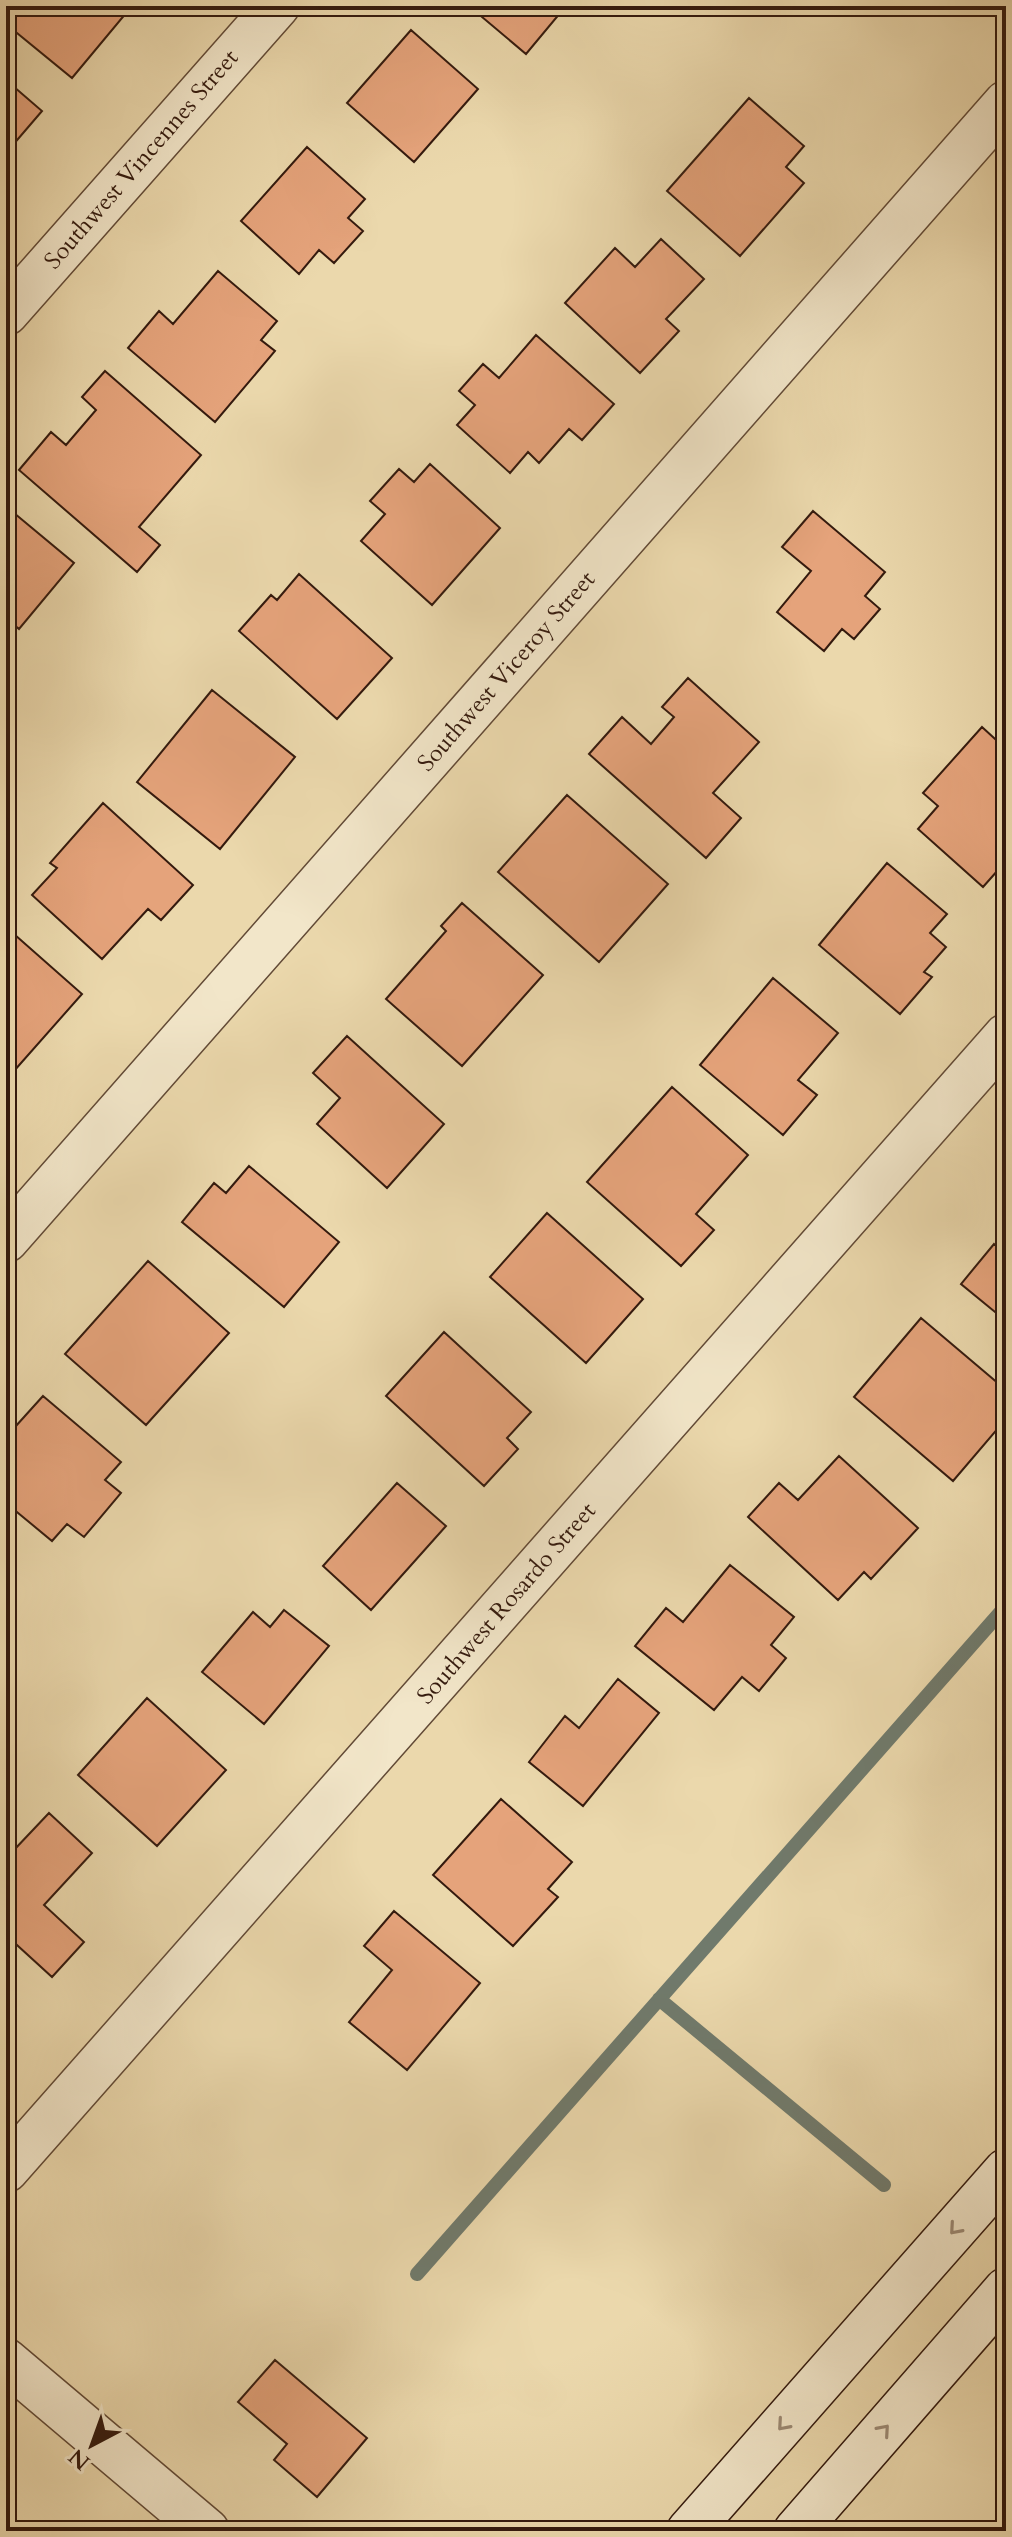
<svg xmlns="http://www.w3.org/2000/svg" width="1012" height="2537" font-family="Cardo,serif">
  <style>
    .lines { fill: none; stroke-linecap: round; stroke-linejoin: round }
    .stream { stroke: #707a6c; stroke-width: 14 }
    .building { fill: #e5a37b; stroke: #341a0e; stroke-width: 2 }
    .minor-casing { stroke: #624a36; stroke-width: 47 }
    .secondary-casing { stroke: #341a0e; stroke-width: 47 }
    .minor { stroke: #f2e6c9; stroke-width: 44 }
    .secondary { stroke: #f2e6c9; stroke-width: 44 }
    .oneway { stroke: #9c8a75 }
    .labels { text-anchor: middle; stroke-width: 6; stroke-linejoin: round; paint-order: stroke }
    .street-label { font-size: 24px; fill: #341a0e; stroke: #f2e6c9 }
  </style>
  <rect width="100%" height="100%" fill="#ebd8ac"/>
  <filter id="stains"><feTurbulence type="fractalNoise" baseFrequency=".0025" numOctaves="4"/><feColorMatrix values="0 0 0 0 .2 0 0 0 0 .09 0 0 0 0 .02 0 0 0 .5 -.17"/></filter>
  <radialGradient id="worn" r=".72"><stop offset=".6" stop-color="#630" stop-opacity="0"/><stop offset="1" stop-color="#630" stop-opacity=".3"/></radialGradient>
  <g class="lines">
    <path class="stream" d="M659,1999L884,2185
      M417,2274L1006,1606"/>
  </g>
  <path class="building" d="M6,6H132L72,78L6,24Z
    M469,6H566L526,54Z
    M411,30L478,89L414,162L347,103Z
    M6,80L42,111L6,153Z
    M749,98L804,146L786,167L804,183L740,256L667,191Z
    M307,147L365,199L348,218L363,231L334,263L319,250L299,274L241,221Z
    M661,239L704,279L666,319L679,331L640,373L565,303L615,248L635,267Z
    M218,271L277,321L261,340L275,351L215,422L128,348L159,311L173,324Z
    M536,335L614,404L582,440L569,429L539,463L528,452L510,473L457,425L475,405L459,391L483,364L499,378Z
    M105,371L201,455L139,527L160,545L137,572L19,470L51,432L66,445L96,410L82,397Z
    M430,464L500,528L432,605L361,541L385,514L370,501L399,469L414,482Z
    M813,511L885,572L865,596L880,609L854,639L842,629L824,651L777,612L811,571L782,547Z
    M14,513L74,563L19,629L6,618V523Z
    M299,574L392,658L337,719L239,631L271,595L277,600Z
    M688,678L759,742L713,793L741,818L706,858L589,754L622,717L651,744L674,717L662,707Z
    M212,690L295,757L220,849L137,782Z
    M982,727L1006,749V861L983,887L918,829L938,806L923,793Z
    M567,795L668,884L599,962L498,872Z
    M103,803L193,885L161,920L148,909L102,959L32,895L57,868L50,863Z
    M887,863L947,914L930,933L946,947L924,972L932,977L900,1014L819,945Z
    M462,903L543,975L462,1066L386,999L446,931L441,926Z
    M6,927L82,994L6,1080Z
    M773,978L838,1033L798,1080L817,1095L783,1135L700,1065Z
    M347,1036L444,1124L387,1188L317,1124L340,1098L313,1073Z
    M672,1087L748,1155L696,1214L714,1230L681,1266L587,1182Z
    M249,1166L339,1242L284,1307L182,1222L214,1183L226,1193Z
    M547,1213L643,1299L586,1363L490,1277Z
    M994,1244L1006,1254V1321L961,1284Z
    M148,1261L229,1333L146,1425L65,1354Z
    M921,1318L1006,1390V1419L953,1481L854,1397Z
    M444,1332L531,1412L507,1438L518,1449L484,1486L386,1396Z
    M43,1396L121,1462L105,1480L121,1493L84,1537L67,1524L52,1541L6,1503V1437Z
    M839,1456L918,1528L871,1579L864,1572L838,1600L748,1517L779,1483L798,1500Z
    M397,1483L446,1526L371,1610L323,1566Z
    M730,1565L794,1617L771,1645L786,1658L759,1691L742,1677L714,1710L635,1646L666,1608L683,1622Z
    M284,1610L329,1646L264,1724L202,1672L253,1612L270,1627Z
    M618,1679L659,1713L583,1806L529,1762L565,1716L579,1728Z
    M147,1698L226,1770L157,1846L78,1775Z
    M501,1799L572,1862L548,1889L558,1897L513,1946L433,1875Z
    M49,1813L92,1853L44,1905L84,1942L52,1977L6,1935V1845L13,1851Z
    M394,1911L480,1983L407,2070L349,2022L392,1970L364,1946Z
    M275,2360L367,2438L317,2497L274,2460L287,2444L238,2402Z"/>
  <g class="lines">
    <g class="minor-casing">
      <path id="minor" d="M6,313L277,6
        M6,1240L1006,103
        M6,2170L1006,1036
        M6,2361L207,2531"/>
    </g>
    <g class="secondary-casing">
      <path id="secondary" d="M689,2531L1006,2171
        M796,2531L1006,2290"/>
    </g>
    <use href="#minor" class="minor"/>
    <use href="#secondary" class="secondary"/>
  </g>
  <defs><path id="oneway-chevron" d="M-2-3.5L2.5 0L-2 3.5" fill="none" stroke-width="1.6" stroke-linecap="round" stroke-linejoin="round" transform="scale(2)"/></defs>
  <g class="oneway">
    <use href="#oneway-chevron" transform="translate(955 2229) rotate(131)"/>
    <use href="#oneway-chevron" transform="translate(783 2425) rotate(131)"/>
    <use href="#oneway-chevron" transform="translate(884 2430) rotate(-49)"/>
  </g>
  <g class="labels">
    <g class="street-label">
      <text transform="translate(141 159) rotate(-49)" y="8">Southwest Vincennes Street</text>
      <text transform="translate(506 671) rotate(-49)" y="8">Southwest Viceroy Street</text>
      <text transform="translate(506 1603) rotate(-49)" y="8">Southwest Rosardo Street</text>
    </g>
  </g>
  <rect width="1012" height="2537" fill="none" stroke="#ebd8ac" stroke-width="32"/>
  <rect x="8" y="8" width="996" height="2521" fill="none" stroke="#341a0e" stroke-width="4"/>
  <rect x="16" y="16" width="980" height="2505" fill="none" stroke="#341a0e" stroke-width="2"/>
  <g transform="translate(92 2445) rotate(221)" stroke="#f2e6c9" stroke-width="6" paint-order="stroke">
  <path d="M0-6L14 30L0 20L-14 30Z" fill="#341a0e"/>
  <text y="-12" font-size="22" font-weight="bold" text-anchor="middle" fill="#341a0e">N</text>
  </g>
  <rect width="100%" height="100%" filter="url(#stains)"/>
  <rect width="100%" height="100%" fill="url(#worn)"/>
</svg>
